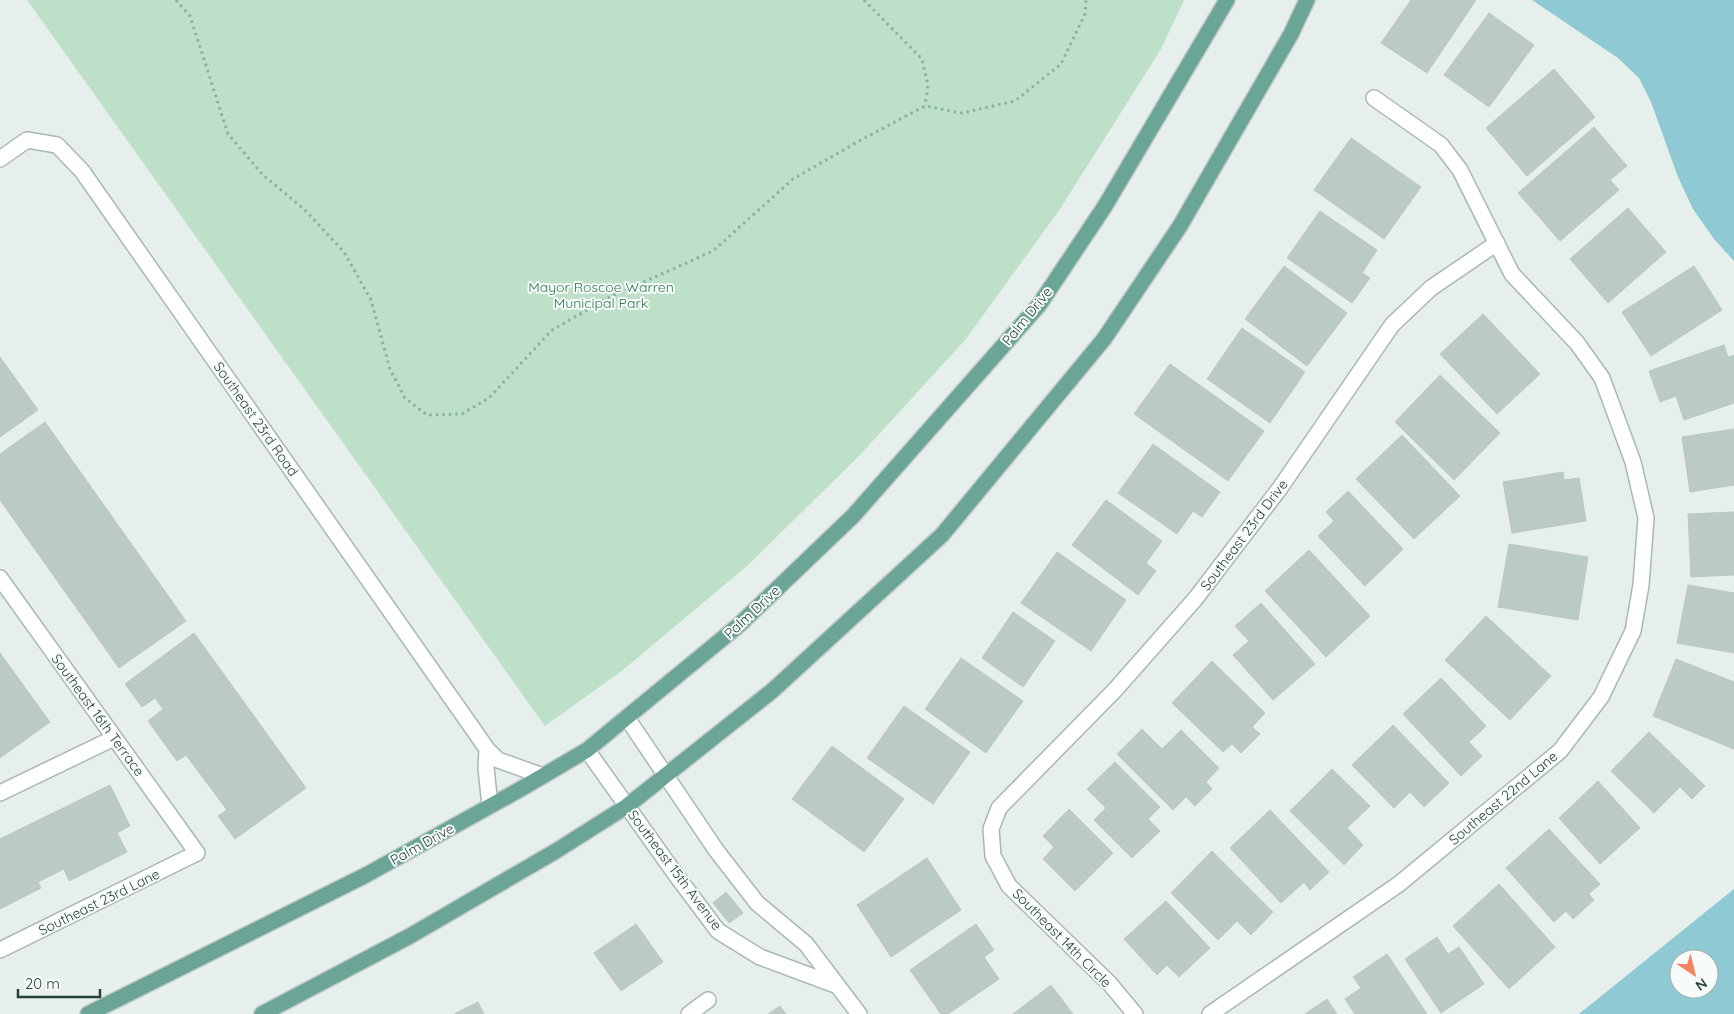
<svg xmlns="http://www.w3.org/2000/svg" width="1734" height="1014" font-family="Quicksand,sans-serif">
  <style>
    .green { fill: #bfe0c8 }
    .water { fill: #8ec9d4; fill-rule: evenodd }
    .building { fill: #bbcac4; stroke: #b8c9c2 }
    .lines { fill: none; stroke-linecap: round; stroke-linejoin: round }
    .minor-casing { stroke: #a8b8b2; stroke-width: 18 }
    .major-casing { stroke: #c2cac8; stroke-width: 18 }
    .path { stroke: #86b3a5; stroke-width: 3; stroke-dasharray: 2.5 4; stroke-linecap: butt }
    .minor { stroke: #fff; stroke-width: 15 }
    .major { stroke: #6aa596; stroke-width: 15 }
    .labels { text-anchor: middle; stroke-width: 4; stroke-linejoin: round; paint-order: stroke }
    .park-label { font-size: 14px; fill: #2d7a4b; stroke: #f7fbf9 }
    .street-label { font-size: 14px; fill: #24423a; stroke: #f7fbf9 }
  </style>
  <rect width="100%" height="100%" fill="#e6efeb"/>
  <path class="green" d="M27,0H1184L1161,49L1060,209L966,339L859,456L748,565L623,670L545,726Z"/>
  <path class="water" d="M1532,0H1734V261L1714,239L1693,209L1678,177L1651,102L1639,78L1618,58Z
    M1734,889V1014H1579ZM1679,959H1709V989H1679Z"/>
  <path class="building" d="M1411,0H1476L1427,73L1381,43Z
    M1489,13L1534,45L1489,107L1444,75Z
    M1554,69L1595,117L1527,176L1486,128Z
    M1594,127L1627,166L1610,180L1619,190L1560,241L1518,193Z
    M1351,138L1421,187L1384,239L1314,190Z
    M1628,208L1666,252L1608,303L1570,259Z
    M1320,211L1377,250L1362,273L1370,278L1352,303L1287,258Z
    M1284,266L1347,313L1307,366L1245,319Z
    M1694,266L1722,310L1651,356L1622,312Z
    M1483,314L1540,374L1497,414L1440,354Z
    M1242,328L1305,372L1270,423L1207,379Z
    M1724,345L1728,357L1734,355V403L1684,420L1676,396L1660,402L1649,371Z
    M0,357L38,410L0,437Z
    M1170,364L1264,431L1228,481L1134,414Z
    M1440,375L1500,433L1454,480L1395,422Z
    M45,422L186,621L119,668L0,500V454Z
    M1734,429V485L1690,492L1682,437Z
    M1402,435L1460,496L1414,539L1356,479Z
    M1153,444L1220,492L1202,517L1193,511L1177,534L1118,493Z
    M1563,472L1564,480L1579,478L1586,521L1512,533L1503,482Z
    M1348,491L1403,549L1365,586L1318,536L1334,521L1326,512Z
    M1106,500L1162,541L1146,563L1156,571L1138,595L1072,545Z
    M1734,512V575L1691,577L1688,514Z
    M1509,544L1588,557L1578,620L1498,607Z
    M1309,550L1370,616L1326,657L1265,591Z
    M1057,552L1126,600L1091,651L1021,603Z
    M1688,585L1734,593V653L1677,643Z
    M1261,603L1315,664L1273,700L1233,655L1249,641L1235,626Z
    M1013,612L1055,641L1023,687L982,658Z
    M1486,616L1551,676L1510,720L1445,660Z
    M194,633L306,788L235,839L218,816L227,810L186,755L177,761L148,721L163,709L155,698L142,707L125,684Z
    M0,653L50,722L0,758Z
    M961,658L1023,701L986,753L925,709Z
    M1676,659L1734,682V749L1653,716Z
    M1212,661L1265,713L1252,727L1260,734L1241,753L1232,744L1223,752L1172,703Z
    M1441,678L1486,726L1469,742L1482,756L1461,776L1403,714Z
    M904,706L970,752L933,804L867,758Z
    M1393,725L1449,783L1424,807L1410,792L1394,808L1352,765Z
    M1142,729L1162,749L1181,730L1219,768L1206,782L1212,789L1195,806L1186,797L1173,810L1117,754Z
    M1649,732L1705,786L1692,799L1680,787L1654,813L1611,771Z
    M832,746L904,799L864,852L792,799Z
    M1115,762L1160,807L1148,819L1160,831L1132,858L1094,820L1106,808L1087,789Z
    M1332,769L1370,806L1347,828L1363,845L1344,865L1290,811Z
    M1598,781L1640,828L1600,864L1559,818Z
    M110,785L130,826L117,833L127,852L69,881L64,869L38,882L41,888L0,909V839Z
    M1069,809L1113,853L1075,891L1043,859L1054,847L1043,836Z
    M1270,810L1329,872L1310,890L1304,882L1281,903L1230,848Z
    M1549,829L1600,884L1589,894L1594,900L1573,919L1566,911L1554,922L1506,868Z
    M1212,851L1273,912L1251,935L1237,921L1218,940L1171,893Z
    M927,858L961,910L891,957L857,905Z
    M1499,884L1555,947L1509,989L1453,926Z
    M726,892L743,913L729,923L713,903Z
    M1166,901L1210,948L1179,977L1167,965L1157,975L1124,939Z
    M636,924L663,962L621,991L594,953Z
    M976,924L994,950L984,957L999,979L948,1014H941L910,970Z
    M1437,937L1448,954L1459,947L1484,984L1441,1013L1405,959Z
    M1387,954L1427,1014H1355L1345,999L1361,988L1353,977Z
    M1051,985L1073,1014H1013Z
    M1327,999L1337,1014H1305Z
    M478,1002L484,1014H454Z
    M780,1006L786,1014H768Z"/>
  <g class="lines">
    <g class="minor-casing">
      <path id="minor" d="M0,159L27,140L57,145L82,171L487,749L498,760L543,776
        M0,578L197,853L0,950
        M627,718L716,850L757,903L806,944L859,1014
        M487,749L486,768L490,806
        M587,750L676,875L718,931L760,957L838,986
        M0,793L114,738
        M689,1014L708,1000
        M1135,1014L1110,984L1009,886L993,856L991,829L999,808L1115,690L1196,598L1280,488L1392,325L1431,288L1497,243
        M1210,1014L1399,884L1560,751L1601,697L1633,631L1641,585L1646,518L1633,462L1602,378L1577,343L1512,274L1460,170L1441,145L1374,98"/>
    </g>
    <g class="major-casing">
      <path id="major" d="M88,1014L366,875L519,790L587,750L739,625L853,516L1039,305L1105,206L1227,0
        M262,1014L410,936L556,851L627,806L772,691L942,535L1104,339L1180,226L1291,34L1307,0"/>
    </g>
    <path class="path" d="M176,0L190,16L228,134L263,175L305,210L344,252L371,300L390,369L405,398L427,415L462,414L489,398L552,330L610,297L713,251L793,179L861,140L925,106L962,113L1015,101L1061,64L1085,14L1086,0
      M864,0L922,59L928,85L925,106"/>
    <use href="#minor" class="minor"/>
    <use href="#major" class="major"/>
  </g>
  <g class="labels">
    <g class="park-label">
      <text x="601" y="292">Mayor Roscoe Warren<tspan x="601" dy="16">Municipal Park</tspan></text>
    </g>
    <g class="street-label">
      <text transform="translate(1027 316) rotate(-51)" y="5">Palm Drive</text>
      <text transform="translate(256 419) rotate(55)" y="5">Southeast 23rd Road</text>
      <text transform="translate(1244 535) rotate(-53)" y="5">Southeast 23rd Drive</text>
      <text transform="translate(752 612) rotate(-43)" y="5">Palm Drive</text>
      <text transform="translate(98 715) rotate(54)" y="5">Southeast 16th Terrace</text>
      <text transform="translate(1503 798) rotate(-40)" y="5">Southeast 22nd Lane</text>
      <text transform="translate(422 844) rotate(-29)" y="5">Palm Drive</text>
      <text transform="translate(675 870) rotate(53)" y="5">Southeast 15th Avenue</text>
      <text transform="translate(99 902) rotate(-26)" y="5">Southeast 23rd Lane</text>
      <text transform="translate(1062 938) rotate(45)" y="5">Southeast 14th Circle</text>
    </g>
  </g>
  <g transform="translate(1694 974) rotate(145)"><circle r="24" fill="#f7fbf9" stroke="#a3b1ad"/>
  <path d="M0-4L9 19L0 12L-9 19Z" fill="#f4845f"/>
  <text y="-8" font-size="14" font-weight="bold" text-anchor="middle" fill="#24423a">N</text>
  </g>
  <path d="M18 989v8h82v-8" fill="none" stroke="#24423a" stroke-width="2.5"/>
  <text x="25" y="989" font-size="15" fill="#24423a" stroke="#f7fbf9" stroke-width="4" paint-order="stroke">20 m</text>
</svg>
